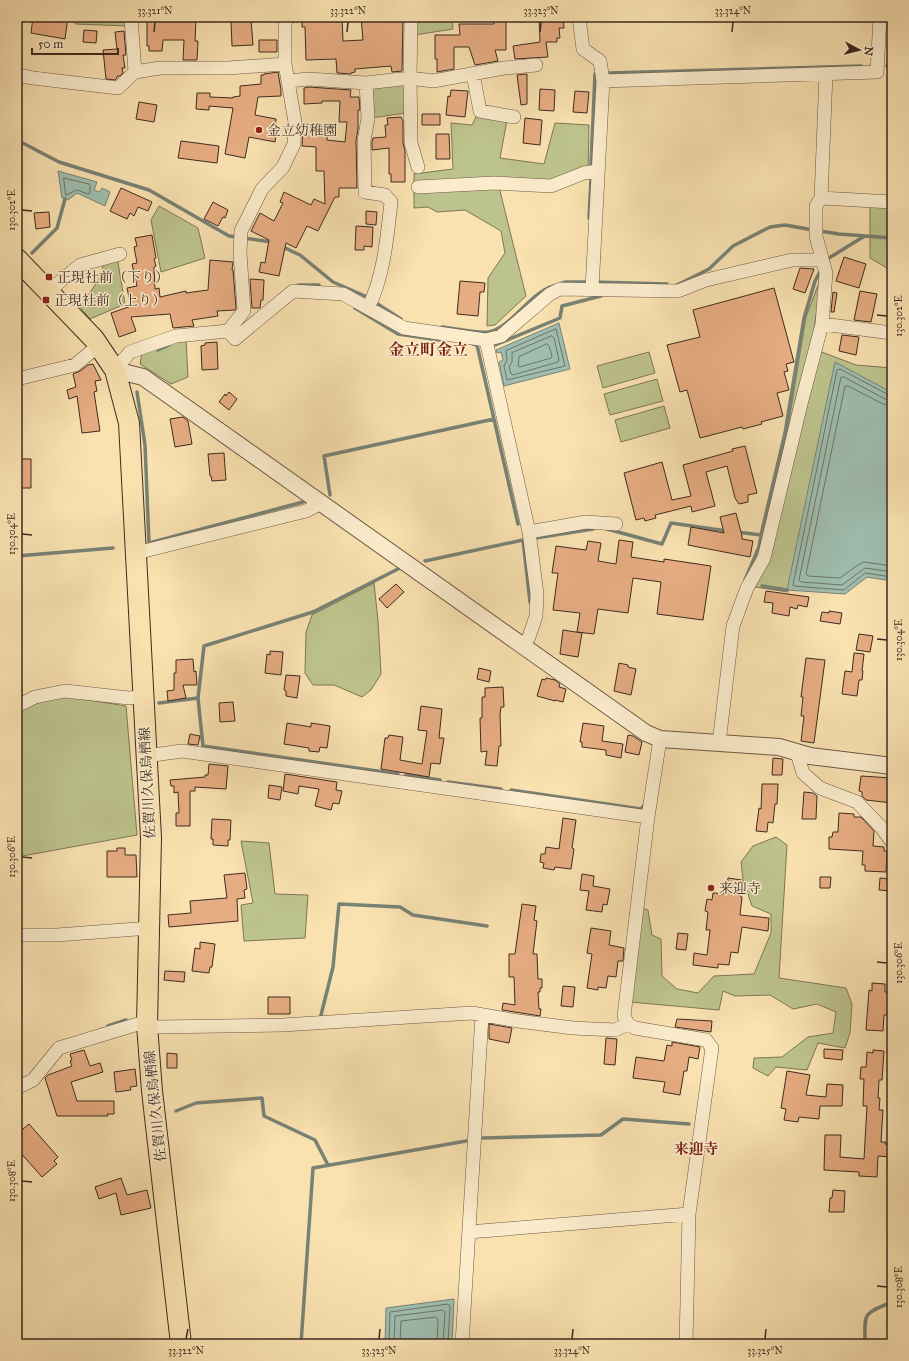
<svg xmlns="http://www.w3.org/2000/svg" width="909" height="1361" font-family="'IM FELL Great Primer','Noto Serif JP',serif">
  <style>
    .green { fill: #bdc38c; stroke: #7e7656 }
    .water { fill: #9ebdae; stroke: #788275 }
    .lines { fill: none; stroke-linecap: round; stroke-linejoin: round }
    .shore { stroke: #6e7467; stroke-width: 1 }
    .stream { stroke: #788275; stroke-width: 3.5 }
    .building { fill: #e7ad82; stroke: #3e2a20 }
    .minor-casing { stroke: #6d5844; stroke-width: 14 }
    .tertiary-casing { stroke: #6d5844; stroke-width: 18 }
    .primary-casing { stroke: #3e2a20; stroke-width: 22 }
    .minor { stroke: #fbeccc; stroke-width: 13 }
    .tertiary { stroke: #fbeccc; stroke-width: 16 }
    .primary { stroke: #f9e1b0; stroke-width: 20 }
    .ticks { fill: none; stroke: #3e2a20; stroke-width: 1.5 }
    .poi-dot { fill: #8f2418; stroke: #fbeccc; stroke-width: 1.5 }
    .labels { text-anchor: middle; stroke-width: 3; stroke-linejoin: round; paint-order: stroke }
    .poi-label { font-size: 14px; fill: #3e2a20; stroke: #fbeccc; text-anchor: start }
    .street-label { font-size: 14px; fill: #3e2a20; stroke: #fbeccc }
    .neighbourhood-label { font-size: 15px; font-weight: bold; fill: #7a1f14; stroke: #fbeccc }
    .quarter-label { font-size: 16px; font-weight: bold; fill: #7a1f14; stroke: #fbeccc }
    .neatline { fill: none; stroke: #3e2a20; stroke-width: 1.5 }
    .ticks-label { font-size: 10px; text-anchor: middle; fill: #3e2a20 }
  </style>
  <rect width="100%" height="100%" fill="#f9e1b0"/>
  <filter id="stains"><feTurbulence type="fractalNoise" baseFrequency=".005" numOctaves="4"/><feColorMatrix values="0 0 0 0 .2 0 0 0 0 .09 0 0 0 0 .02 0 0 0 .5 -.17"/></filter>
  <radialGradient id="worn" r=".72"><stop offset=".6" stop-color="#630" stop-opacity="0"/><stop offset="1" stop-color="#630" stop-opacity=".3"/></radialGradient>
  <path class="green" d="M77,17H128V26L75,24Z
    M414,17H452L453,29L415,35Z
    M407,81L406,113L371,118L368,85Z
    M477,115L507,120L500,158L544,164L555,123L589,125L588,176L499,187L526,296L495,325L487,326L488,278L505,253L501,231L465,210L437,212L428,207L414,208V174L453,169L451,123L472,125Z
    M870,204H892V271L870,258Z
    M159,206L198,228L205,258L161,272L151,220Z
    M117,257L125,304L90,319L80,307L100,278L104,261Z
    M823,272L811,348L856,365L892,368V390L889,391L787,590L788,592L755,587L770,557L760,547L787,433L806,317Z
    M186,338L188,377L171,384L140,364L142,353Z
    M649,352L655,373L603,388L597,366Z
    M657,379L663,401L610,415L604,394Z
    M664,406L670,428L621,442L615,420Z
    M374,583L378,621L381,674L371,690L362,697L334,685H313L305,673L306,632L312,615Z
    M64,696L126,706L137,835L17,857V710L34,702Z
    M776,837L787,845L779,978L846,988L852,1004L850,1033L845,1048L818,1043L807,1070L776,1067L768,1076L753,1068L754,1058L782,1057L808,1037L833,1033L836,1012L817,1004L793,1009L770,995L735,996L723,991L719,1010L630,1002L641,908L648,910L652,935L661,939L662,976L677,989L698,993L714,976L754,974L771,933V914L752,906L743,879L741,862L753,846Z
    M241,841L269,843L275,894L308,895L305,938L244,941L241,905L253,903Z"/>
  <path class="water" d="M58,171L97,182L94,190L99,192L102,188L110,192L105,206L77,193L68,200L62,198Z
    M559,323L570,369L504,386L499,362L503,360L501,352L497,353L496,350Z
    M835,362L889,391L892,390V581L867,577L845,594L787,590Z
    M454,1299L452,1344H385L386,1308Z"/>
  <g class="lines">
    <path class="shore" d="M64,178L89,184L90,186V193L88,194L77,190L66,195Z
      M556,329L565,366L507,380L504,366L507,360L506,351Z
      M552,336L554,338L559,360L558,362L513,375L511,374L509,367L512,362V353Z
      M547,344L549,346L552,356L551,358L520,367L518,366L519,357Z
      M892,394H887L840,369L837,370L793,585L794,586L844,590L865,573L892,577
      M892,399H885L844,377H841L799,580L801,582L842,585L865,568L892,572
      M892,405L883,404L848,386H845L806,574L808,576L840,578L858,565L864,562L892,566
      M389,1344L390,1312L448,1304L450,1306L448,1344
      M394,1344L395,1316L443,1310L445,1312L443,1344
      M400,1344L401,1321L436,1317L438,1319L437,1344"/>
    <path class="stream" d="M887,66L892,65
      M609,73L861,66
      M17,140L59,162L149,190L229,236L238,237
      M591,164L595,74
      M589,218L591,179
      M820,231L839,234L892,238
      M244,238L272,242
      M281,246L300,255L333,282L365,296L401,319
      M32,253L57,228L65,199
      M829,258L863,237
      M595,282L667,284
      M562,283L566,282H589
      M298,285H319
      M677,285L709,269L733,246L770,227L785,225L813,230
      M355,308L398,334L439,340
      M442,327C454,328 479,334 489,332C511,328 530,292 554,286
      M473,344L477,345L518,524
      M495,345L560,318L562,306L601,296
      M158,350L169,345
      M137,392L145,445L149,543L303,502
      M330,495L324,456L494,419
      M607,529L662,544L671,523L727,531
      M737,532L761,535L759,547L745,580
      M761,535L785,433L804,318L815,281L821,270
      M536,538L593,529
      M17,556L113,548
      M425,561L523,540L530,602
      M762,586L787,590
      M17,636L21,695
      M198,698L204,646L313,612L398,569
      M159,703L198,698L203,746L398,774
      M406,775L440,780
      M448,782L501,789
      M511,790L641,809L645,804
      M321,1015L333,967L339,904L400,907L413,915L487,926
      M108,1026L126,1020
      M176,1111L196,1103L262,1098L264,1116L315,1140L328,1165
      M483,1138L601,1135L623,1119L689,1124
      M301,1344L313,1168L466,1141
      M865,1344C865,1311 862,1315 892,1302"/>
  </g>
  <path class="building" d="M33,17H68L65,39L31,33Z
    M302,17H342L343,41L363,40L361,17H403L402,71L392,72L391,66L355,69V72L351,73V74L337,73L336,59L306,60L305,27H302Z
    M494,17H506V50H495L498,61L475,65L469,47H454V69L437,72V59H435V35H460L459,24H494Z
    M563,17L564,28H559L560,38H557V42H546L548,57L515,59L513,46L540,42L539,18Z
    M161,18L196,19L195,41H198L197,60H183L184,40H163L162,51H149V46H147V21H161Z
    M251,19L253,45L232,46L231,20Z
    M84,30L97,31L96,43L83,42Z
    M124,31L126,55H123L125,68H122L123,73L120,76H117V78L115,80L106,79L103,50L117,49L115,32Z
    M259,40H277V52H259Z
    M278,72L281,90V96L258,97L255,115L276,119L275,130H277L275,142L249,137L245,158L225,154L233,108L209,106V110L196,109L197,93H210V97L233,98V97L240,96V86L261,84V75H264V74Z
    M527,74V104L521,105L517,75Z
    M309,87L351,90L350,97H359L360,110H358V129L356,141L357,188H339V197H335L318,231L307,226L296,248L286,243L279,276L259,272L261,262L265,263L269,240L251,231L260,213L274,221L283,203L280,202L284,192L311,205L314,199L325,204L324,171H316V147L302,146L303,124L328,126L327,140L345,142L347,122H339L340,101H322V103L304,104V88Z
    M540,89L555,90L554,111L539,110Z
    M451,90L468,91L465,117L446,115L448,96L450,97Z
    M575,91L589,92L587,113L573,112Z
    M139,102L157,105L154,122L136,119Z
    M422,114H440V125H422Z
    M401,117L403,121V143L405,151V182H391V174H389V148L372,150V142L373,138L386,137L385,125H388L387,118Z
    M525,118L542,120L540,145L523,143Z
    M436,134H449L450,159H436Z
    M181,141L219,146L217,163L178,158Z
    M121,188L152,202L148,211L138,207L134,216L130,213L127,219L110,211Z
    M213,202L228,210L225,218L223,217L218,226L204,219Z
    M366,211L377,212L376,225L366,224Z
    M49,212L50,227L36,229L34,213Z
    M356,226L373,227L372,247L364,246V250H355Z
    M152,235L156,258L154,259L156,266L154,267L155,289L159,288L160,297L186,291V293L208,290L210,260L233,262L232,270H233L236,308L235,310L217,311L218,316L192,320L194,326L173,328L170,314L131,317L136,331L119,337L111,313L131,306L127,288L137,286L132,264L137,263L134,247L137,246L135,238Z
    M844,257L866,264L859,288L836,281Z
    M800,268L814,269L805,293L793,289Z
    M250,279L264,280L263,300H261L260,308H252Z
    M460,281L485,283L484,292H480L478,316L457,314Z
    M774,288L794,362L786,364L788,371L784,372L789,390L777,393L783,416L761,422L762,424L743,429L742,427L700,438L687,390L680,392L667,345L700,337L693,310Z
    M860,291L877,294L871,322L854,320Z
    M833,292L837,293L834,312H831Z
    M842,335L859,337L856,355L839,351Z
    M217,342L218,369L202,370L201,346L205,345V343Z
    M93,364L101,380L95,381L97,391L94,392L100,431L82,433L77,396L69,399L67,390L76,387L73,374L80,371L88,365Z
    M229,392L237,399L229,410L219,402L225,394L226,396Z
    M183,417L188,421L192,444L175,447L170,419Z
    M745,446L757,493L748,495V502L739,504L735,498L727,466L706,472L715,506L692,512L691,506L655,515L656,518L645,521L644,518L636,520L624,473L662,462L672,500L691,496L683,465L733,451L732,449Z
    M224,453L226,480L212,481L211,476H210L208,454Z
    M17,459H31V488H17Z
    M736,513L742,536V539L753,541L750,557L688,545L691,527L724,533L720,517Z
    M619,540L633,542L631,557L664,562V559L711,566L703,620L657,614L661,582L633,578L628,613L598,609L594,634L577,632L580,613L553,610L558,573H552L556,546L586,550L588,541L601,543L598,561L616,564Z
    M396,584L404,592L387,608L379,599Z
    M766,591L809,597L807,607L798,605L797,609L790,607L789,616L772,613L773,603L764,602Z
    M829,611L842,613L840,624L820,621L822,612L829,613Z
    M563,630L582,633L578,657L560,654Z
    M859,634L873,636L870,652L856,650Z
    M270,651L283,652L281,675L265,673L267,654L270,655Z
    M854,653L864,654L862,671H863L862,680H859L857,696L842,694L845,671L852,672Z
    M806,658L825,660L814,743L801,741L804,716H801L803,697H801Z
    M193,659L194,672L196,671L197,685H183L186,698L168,701L167,691L174,690V673H176V660Z
    M619,663L628,665V667L636,669L631,695L614,691Z
    M479,668L491,671L489,682L477,679Z
    M286,675L300,676L297,698L286,696V691L284,690Z
    M546,678L555,680L560,684L559,687L566,689L563,702L555,700V701L537,696L542,679L545,680Z
    M503,687L504,707H501L500,715L501,746H499L497,766L485,765L487,751L481,752L480,718H482V697H485V688Z
    M233,702L235,721L220,722L219,703Z
    M421,706L442,709L439,738H444L440,764L431,763L429,777L381,769L385,738H388L389,735L403,737L400,760L422,764L427,731L418,730Z
    M287,723L311,727V723L330,726L327,748L320,747L319,752L309,751V748L284,744Z
    M583,723L604,726L602,741L623,744L621,758L606,755V750L582,747V742H580Z
    M190,734L200,736L198,745L188,744Z
    M628,735L633,736L642,742L639,755L625,752Z
    M773,758L783,759L782,775H772Z
    M209,764L228,766L226,789L195,787V791H190V826H176V813H179L178,792L174,793V786H171L170,780L205,777V775H208Z
    M285,774L337,782L336,790L342,791L339,804L333,803L331,810L315,806L319,789L299,786L298,794L283,791Z
    M861,776L892,778V803L866,800L862,796V792L859,791Z
    M762,784H778L777,804H775L773,823L768,822L767,832L756,831L759,808L761,809Z
    M269,785L282,787L280,800L268,798Z
    M804,792L813,793L817,796L816,819H802Z
    M839,813L854,814V817H861L874,831L873,846L884,847V851H887L886,872L865,871V865H862L863,851L829,849V837H832L833,832H838Z
    M563,818L576,820L572,848L574,849L571,869L555,867L554,870L543,868L544,863L540,862L541,854H545L546,847L559,849Z
    M212,819L231,820L230,840H228V846L213,845V839H211Z
    M117,848H125V855H136L137,877H107V851H117Z
    M245,873L247,889L244,890L245,898L237,899L238,921L169,927L168,915L191,913L190,901L227,898L224,875Z
    M582,874L594,876L593,886L610,889L607,905L603,904L602,912L586,910L589,891L580,890Z
    M820,877H831L830,888H820Z
    M728,878L742,880L740,896L742,897L740,915L769,918L768,931L742,927L738,953L731,952L729,965L718,964V968L693,965L694,953L707,955L710,930H706L708,912L705,911L707,899L712,900L713,893L726,894Z
    M880,878L892,879V891L879,890Z
    M522,904L536,906L534,920L537,921L533,954H537L538,979H542V988H540V992H538L539,1009H541L540,1016L502,1010L503,1003L515,1005L514,977H509V954H515Z
    M591,928L611,931L609,945L624,948L623,961H618L616,977L608,976L606,988L598,987V990L587,988L592,954L587,953Z
    M678,933L688,934L686,950L676,949Z
    M200,942L215,944L212,967H210L209,973L192,971L195,948L200,949Z
    M165,971L185,972L184,982L164,980Z
    M872,983L885,984V992H888L887,1015H884L883,1031L866,1030L869,990L872,991Z
    M563,986L575,987L573,1007L561,1006Z
    M268,997H290V1014H268Z
    M677,1019L712,1021L711,1032L675,1027Z
    M489,1024L512,1028L509,1043L489,1039Z
    M606,1038L617,1039L615,1065L604,1064Z
    M672,1042L700,1047L698,1059L689,1057L687,1071H684L680,1095L663,1092L665,1082L633,1078L636,1057L664,1061L667,1045L672,1046Z
    M824,1049L843,1050L842,1060L824,1058Z
    M84,1050L90,1066L100,1063L103,1072L71,1082L77,1101H114V1114H107L108,1116H57L45,1078L48,1075L72,1066L70,1061L72,1060L70,1054Z
    M873,1050L884,1051L882,1080H879L878,1098H880L879,1110H883L881,1142H886L885,1144L890,1145V1157L878,1156L877,1177L859,1176V1172L824,1170L825,1135H841L840,1157L864,1159L867,1106H863L864,1079H860L861,1067H866L867,1052L873,1053Z
    M167,1053L177,1054V1068H167Z
    M135,1069L137,1086L130,1087L131,1090L116,1092L114,1072Z
    M787,1071L810,1075L806,1095L826,1097L827,1084L843,1085L842,1106H820L819,1119L799,1117L798,1122L784,1120L786,1109L781,1108Z
    M29,1124L58,1157L54,1161L57,1164L42,1177L19,1151L22,1149L17,1144V1134Z
    M121,1178L127,1195L147,1190L151,1208L121,1215L116,1193L99,1199L95,1187Z
    M833,1190L845,1191L844,1212H829L830,1198H832Z"/>
  <g class="lines">
    <g class="minor-casing">
      <path id="minor" d="M131,17L135,72
        M579,17L583,49L600,61L603,81L877,72L880,17
        M473,74L480,111L514,117
        M17,75L33,78L118,88L135,72L160,68H228L285,64
        M288,81L309,79L366,83L410,78L411,17
        M366,83L368,118L364,141L365,192L385,195L391,202C387,238 384,276 368,308
        M418,167L411,143L410,78L433,81L504,68L536,65
        M418,187L494,183L551,186L584,173L598,171
        M821,198L826,74
        M592,289L603,81
        M49,291L80,265L120,254
        M822,324L892,333
        M228,331L235,339L293,291L343,294L404,328L486,340L501,336L550,294L560,289L678,291L706,280L792,260H822
        M486,340L529,532L537,594L536,616L529,637L523,646
        M115,370L130,352L147,346L176,336L228,331L244,311L240,253L241,231L262,189L283,167L294,144L295,122L285,64V24L288,17
        M17,379L75,365L98,346
        M529,532L586,522L616,524
        M136,552L144,551L306,511L321,503
        M17,706L35,697L65,691L129,698L143,697
        M660,739L648,817L624,1016L628,1024L635,1028L706,1040L712,1048L689,1214L686,1344
        M719,743L733,626L747,588L764,558L801,404L822,324L826,273L816,236V206L821,198L892,202
        M797,753L803,773L820,788L857,802L881,827L892,842
        M146,756L182,751L648,817
        M17,935H57L150,928
        M17,1088L33,1080L59,1048L138,1024L158,1027L283,1025L472,1013L518,1021L573,1028L615,1030L628,1024
        M469,1232L689,1214
        M462,1344L482,1015"/>
    </g>
    <g class="tertiary-casing">
      <path id="tertiary" d="M115,370L143,377L646,733L660,739L779,747L810,756L892,766"/>
    </g>
    <g class="primary-casing">
      <path id="primary" d="M17,259L94,339L115,370L129,423L151,838L147,1025L152,1091L181,1344"/>
    </g>
    <use href="#minor" class="minor"/>
    <use href="#tertiary" class="tertiary"/>
    <use href="#primary" class="primary"/>
  </g>
  <path class="ticks" d="M154,32L155,22M347,32L348,22M540,32L541,22M732,32L733,22M22,210L32,211M877,315L887,316M22,534L32,535M877,639L887,640M22,857L32,858M877,962L887,963M22,1181L32,1182M877,1286L887,1287M186,1339L188,1329M379,1339L380,1329M572,1339L573,1329M765,1339L766,1329"/>
  <g class="poi-dot">
    <circle cx="259" cy="130" r="4"/>
    <rect x="45" y="273" width="8" height="8" rx="2"/>
    <rect x="42" y="296" width="8" height="8" rx="2"/>
    <circle cx="711" cy="888" r="4"/>
  </g>
  <g class="labels">
    <g class="poi-label">
      <text x="267" y="135">金立幼稚園</text>
      <text x="57" y="282">正現社前（下り）</text>
      <text x="54" y="305">正現社前（上り）</text>
      <text x="719" y="893">来迎寺</text>
    </g>
    <g class="street-label">
      <text transform="translate(147 783) rotate(-93)" y="5">佐賀川久保鳥栖線</text>
      <text transform="translate(155 1106) rotate(-96)" y="5">佐賀川久保鳥栖線</text>
    </g>
    <g class="neighbourhood-label">
      <text x="696" y="1154">来迎寺</text>
    </g>
    <g class="quarter-label">
      <text x="428" y="355">金立町金立</text>
    </g>
  </g>
  <rect width="909" height="1361" fill="none" stroke="#f9e1b0" stroke-width="44"/>
  <g transform="translate(859 50) rotate(97)" stroke="#fbeccc" stroke-width="3" paint-order="stroke">
  <path d="M0-3L7 15L0 10L-7 15Z" fill="#3e2a20"/>
  <text y="-6" font-size="11" font-weight="bold" text-anchor="middle" fill="#3e2a20">N</text>
  </g>
  <path d="M32 48v6h86v-6" fill="none" stroke="#3e2a20" stroke-width="2"/>
  <text x="38" y="48" font-size="12" fill="#3e2a20" stroke="#fbeccc" stroke-width="3" paint-order="stroke">50 m</text>
  <rect x="22" y="22" width="865" height="1317" class="neatline"/>
  <g class="ticks-label">
    <text x="155" y="14">33.321°N</text>
    <text x="348" y="14">33.322°N</text>
    <text x="541" y="14">33.323°N</text>
    <text x="733" y="14">33.324°N</text>
    <text transform="translate(11 210) rotate(-90)" y="4">130.302°E</text>
    <text transform="translate(898 316) rotate(-90)" y="4">130.302°E</text>
    <text transform="translate(11 534) rotate(-90)" y="4">130.304°E</text>
    <text transform="translate(898 640) rotate(-90)" y="4">130.304°E</text>
    <text transform="translate(11 857) rotate(-90)" y="4">130.306°E</text>
    <text transform="translate(898 963) rotate(-90)" y="4">130.306°E</text>
    <text transform="translate(11 1181) rotate(-90)" y="4">130.308°E</text>
    <text transform="translate(898 1287) rotate(-90)" y="4">130.308°E</text>
    <text x="186" y="1354">33.322°N</text>
    <text x="379" y="1354">33.323°N</text>
    <text x="572" y="1354">33.324°N</text>
    <text x="765" y="1354">33.325°N</text>
  </g>
  <rect width="100%" height="100%" filter="url(#stains)"/>
  <rect width="100%" height="100%" fill="url(#worn)"/>
</svg>
